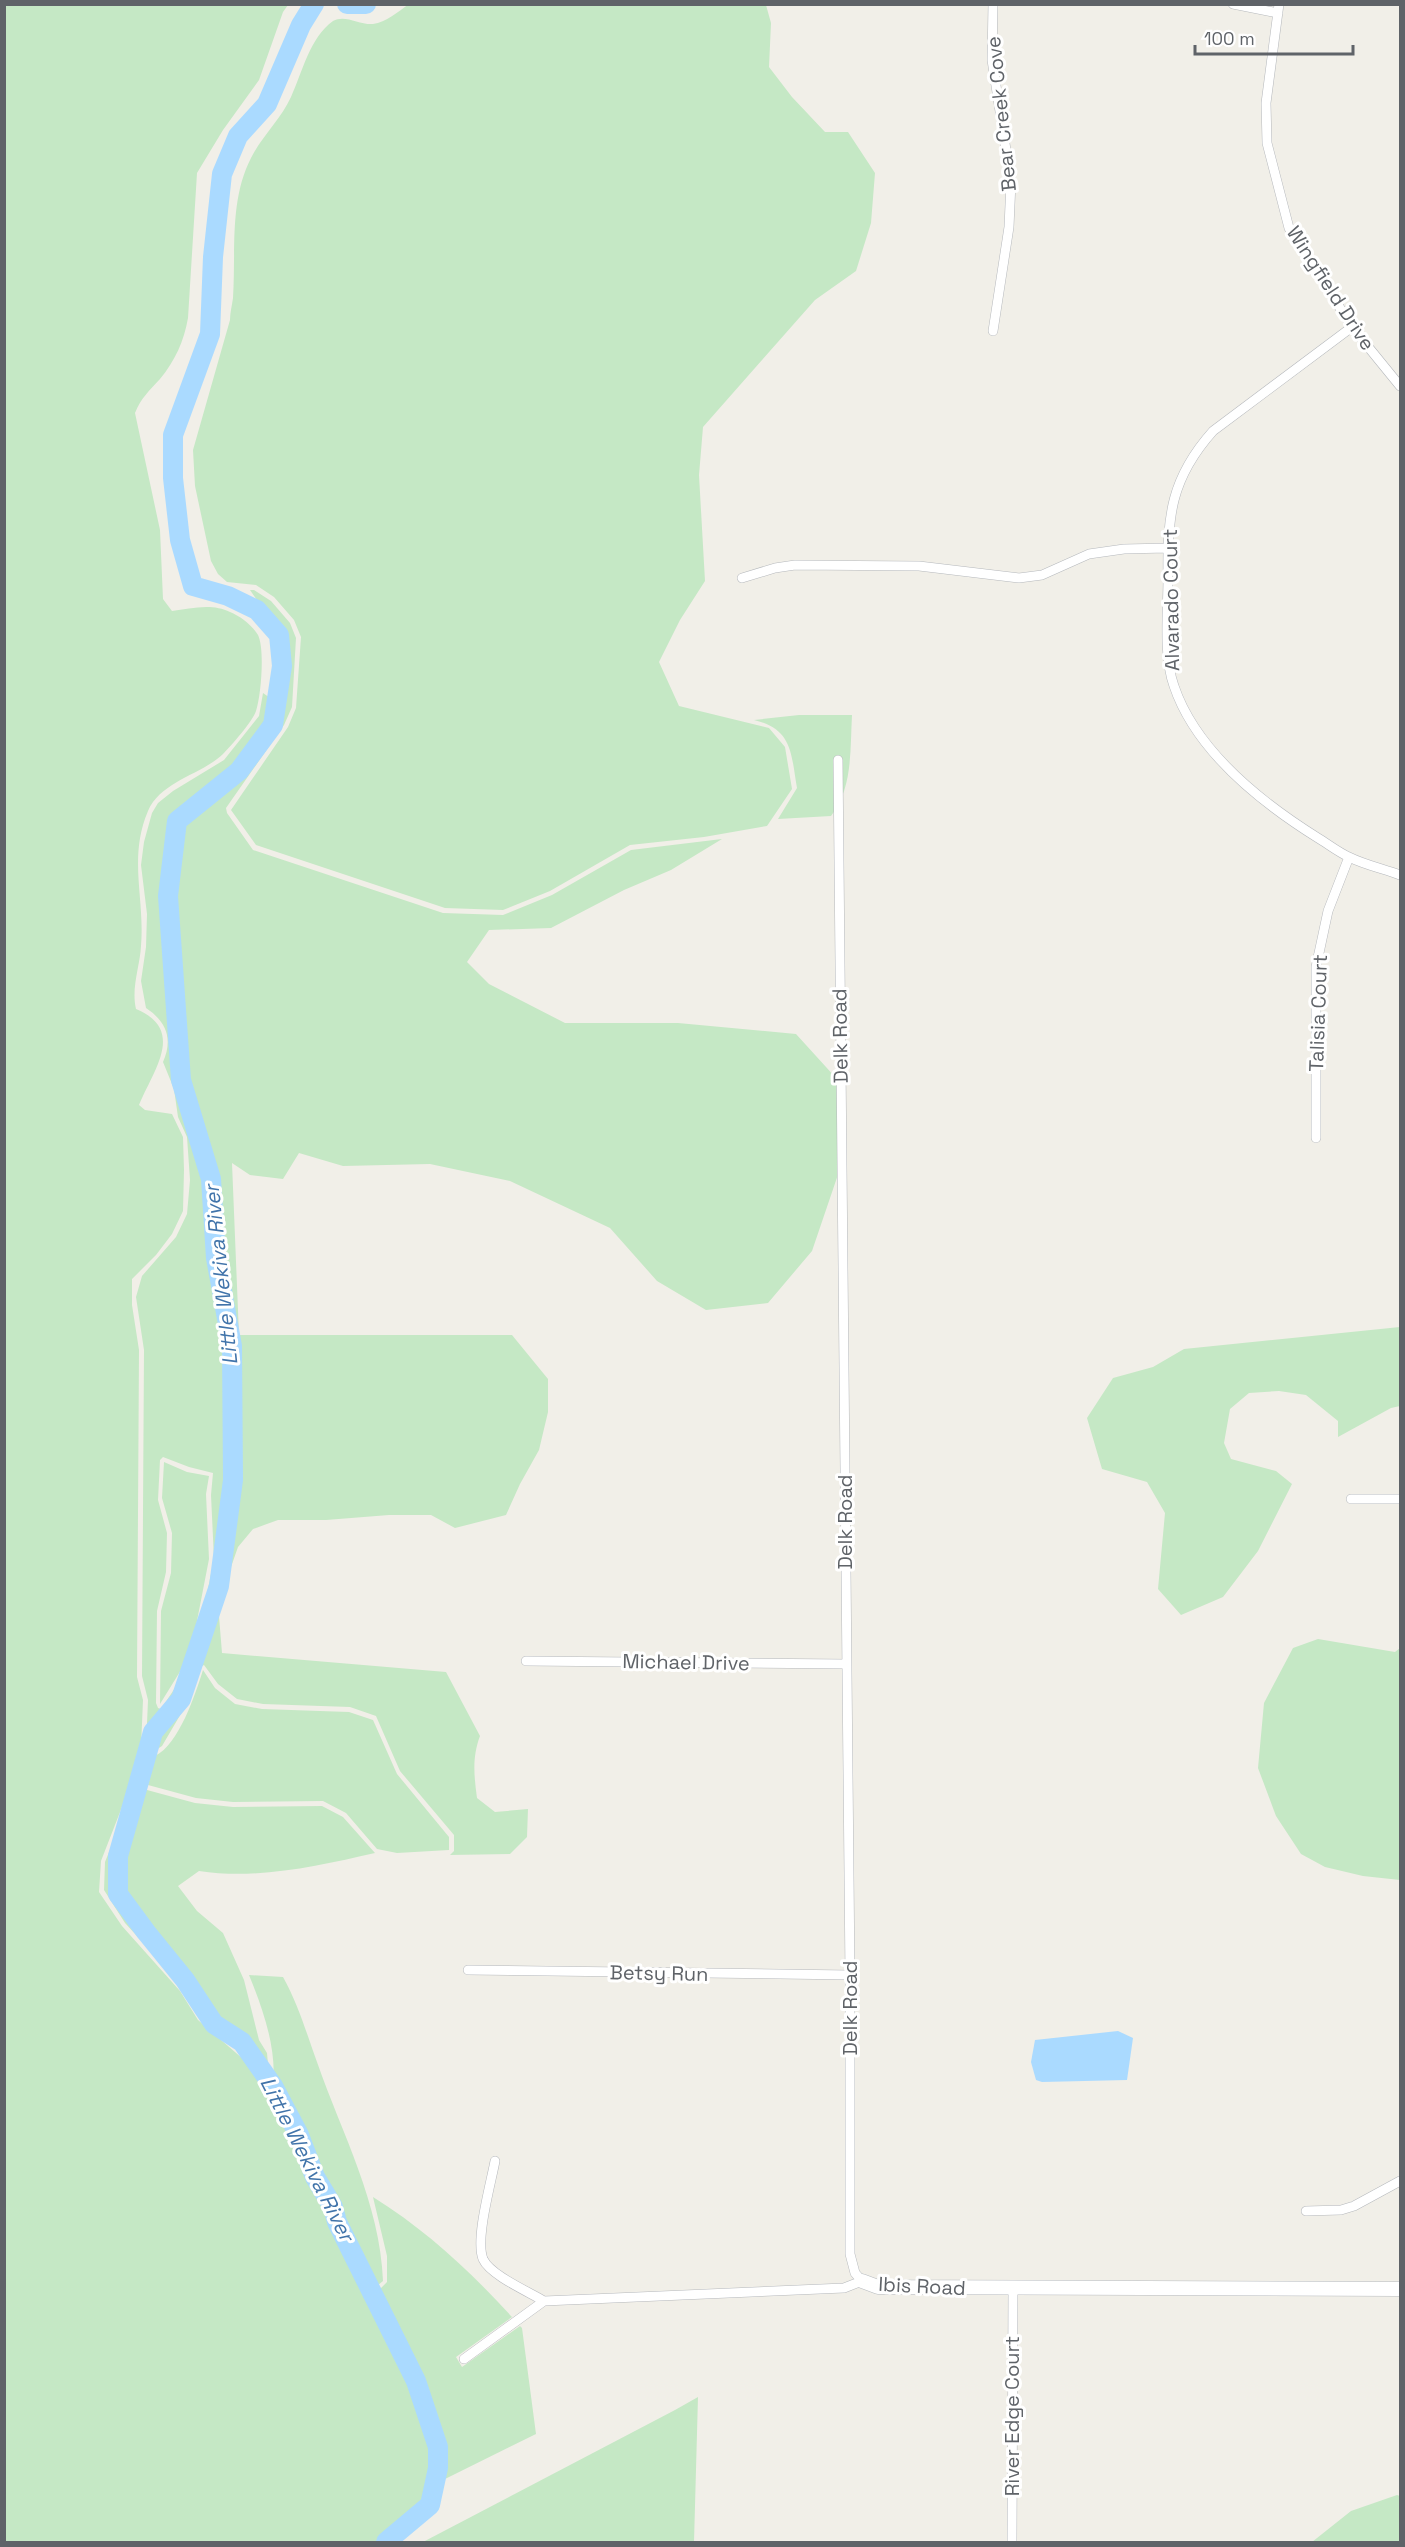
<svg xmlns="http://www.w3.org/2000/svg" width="1405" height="2547" font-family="'Space Grotesk',sans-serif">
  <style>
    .green { fill: #c5e8c5; fill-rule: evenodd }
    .water { fill: #aadaff }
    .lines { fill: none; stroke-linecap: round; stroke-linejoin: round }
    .river { stroke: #aadaff; stroke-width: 20 }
    .street-casing { stroke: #b5b8bc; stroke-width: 10 }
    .secondary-casing { stroke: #b6babf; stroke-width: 15 }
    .street { stroke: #fff; stroke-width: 9 }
    .secondary { stroke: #fff; stroke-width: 14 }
    .labels { text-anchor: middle; stroke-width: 6; stroke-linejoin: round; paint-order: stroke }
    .street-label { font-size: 20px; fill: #5f6368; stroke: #fff }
    .water-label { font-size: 21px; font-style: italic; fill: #4174aa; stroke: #fff }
  </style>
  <rect width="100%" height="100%" fill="#f1efe8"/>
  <path class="green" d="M5,4L288,5L283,12L259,80L223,130L197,173L188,318C184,341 175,361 160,379C149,391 141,398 135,413L160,530L163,599L172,611C191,608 213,603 230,612C240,616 252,625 258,635C265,649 261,696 256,711C253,721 230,747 223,754C201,775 161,781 148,811C128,858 145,898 141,946C140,966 131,988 136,1009C186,1030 154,1069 139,1105L145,1110L172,1114L183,1137L184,1170L183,1211L172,1234L156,1255L132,1279V1305L139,1350L137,1677L143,1700L141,1747L134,1776L101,1861L99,1892L122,1926L180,1991L198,2020L273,2085C277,2049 263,2009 249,1975L283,1977C299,2006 306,2032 317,2062C342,2134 380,2203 383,2281L371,2291L416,2381L438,2447V2468L430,2505L386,2542H5Z
    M409,4L766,5L771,23L769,67L792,97L825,132H848L875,173L871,223L856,271L815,300L703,427L699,475L705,581L680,620L659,662L679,706L769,728L785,747L792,789L767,826L704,837L630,845L550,891L503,910L445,908L256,845L231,810L288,727L296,708L301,637L294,620L274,597L256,585L227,582L218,574L211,561L195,486L193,450L230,320C230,313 232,305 233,298C236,251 229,201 251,158C262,136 281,119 291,97C302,73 310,37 333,21C345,14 359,25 373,24C386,22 398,12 409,4Z
    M250,590H254L271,601L290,623L296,638L292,707L284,725L226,808L227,813L253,850L443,913L503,915L552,895L631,850L722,839L671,870L624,890L551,928L489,930L467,962L489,984L565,1023H678L796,1034L836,1078L845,1154L812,1251L768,1303L706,1310L657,1281L610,1228L510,1181L430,1164L343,1166L299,1153L283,1179L250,1175L232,1163L239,1335H512L548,1379V1412L539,1450L520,1484L506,1515L455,1528L431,1515H389L326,1520H278L253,1529L238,1547L218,1604L222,1653L446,1672L480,1736C472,1757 474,1776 477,1798L495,1812L528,1809L527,1837L510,1854L450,1855L454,1851V1835L400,1771L376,1716L350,1707L263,1704L237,1699L218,1684L204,1665L199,1668L189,1700L162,1746L151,1753L143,1784L147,1790L195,1803L233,1807L322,1806L343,1817L375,1853C318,1866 257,1880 199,1871L178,1886L197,1911L223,1933L244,1980L259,2040L267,2053L269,2075L201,2016L184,1987L125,1923L104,1890L105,1862L139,1778L146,1747L148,1700L142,1676L144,1350L136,1297L142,1276L176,1237L187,1214L190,1180L187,1137L178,1117L174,1089L163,1062C173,1039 167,1022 146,1008L141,981L146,947L147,914L141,865L144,842L152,813L158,803L173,791L224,760L259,716L263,693L273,700L286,691V653L272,622ZM163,1457L189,1467L213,1473L211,1495L214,1559L200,1628L185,1673L161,1709L158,1708L156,1703L157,1611L166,1572L167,1533L158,1500L160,1460Z
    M799,715H852C850,750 853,788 831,816L778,819L797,788C791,754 793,729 754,720Z
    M1400,1327V1406L1391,1408L1338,1437V1421L1306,1395L1279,1391L1249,1393L1230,1409L1224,1443L1231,1459L1276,1471L1292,1484L1258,1551L1223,1597L1181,1615L1158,1589L1165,1513L1147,1482L1102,1469L1087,1418L1113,1378L1153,1367L1184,1349Z
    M164,1462L187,1472L209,1476L206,1494L209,1559L196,1626L181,1670L160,1704L161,1611L171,1573L172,1533L162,1498Z
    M1318,1639L1395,1652L1400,1648V1880L1363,1876L1325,1867L1301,1854L1276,1816L1258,1768L1264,1703L1293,1648Z
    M203,1670L215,1688L235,1704L262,1709L349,1712L373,1720L397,1774L449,1837V1850L397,1853L377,1849L346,1813L323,1801L233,1802L196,1798L148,1785L155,1756C179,1744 195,1695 203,1670Z
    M373,2197C426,2230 470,2271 512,2317L456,2357L462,2367L520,2326L522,2328L536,2434L441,2481L443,2445L421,2379L377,2292L387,2282V2256Z
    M698,2397L694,2542H423L675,2410Z
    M1397,2495L1400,2496V2542H1312L1351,2511Z"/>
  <path class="water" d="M1118,2031L1133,2038L1127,2080L1042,2082L1036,2080L1031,2062L1035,2040Z"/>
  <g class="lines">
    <path class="river" d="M314,4L301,25L267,104L238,136L222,174L213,257L210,334L173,435V478L180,540L193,586L228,596L257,610L279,635L282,666L273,725L239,771L177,821L168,896L181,1080L211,1179L216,1258L232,1346L233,1480L219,1586L181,1699L153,1732L118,1856V1894L146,1932L185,1980L214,2024L242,2042L273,2086L299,2135L315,2177L333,2207L337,2222L416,2381L438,2447V2468L430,2505L386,2542
      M347,4H366"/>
    <g class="street-casing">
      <path id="street" d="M1233,4L1278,13
        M1279,4L1266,103L1267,143L1289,228L1352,327L1400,386
        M1352,327L1213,431C1171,478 1167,516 1168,578C1168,610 1163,656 1174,686C1196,751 1262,803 1318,838C1328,844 1338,852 1349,857C1365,865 1384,869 1400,875
        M993,331L1009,227L1011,182L992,60L993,4
        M742,578L775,568L795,565L919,566L1019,578L1042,575L1089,554L1124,549L1167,548
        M1316,1138V967L1328,911L1349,857
        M1351,1499H1400
        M526,1661L847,1664
        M468,1970L850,1975
        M495,2161C491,2183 475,2239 483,2259C490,2275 529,2292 544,2301
        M1306,2211L1341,2210L1354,2206L1400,2181
        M464,2359L544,2301L844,2288L862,2281L855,2273L850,2254V1975L838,760
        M1012,2542L1013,2289"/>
    </g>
    <g class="secondary-casing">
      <path id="secondary" d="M862,2281L878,2287L1400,2289"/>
    </g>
    <use href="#street" class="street"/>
    <use href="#secondary" class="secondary"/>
  </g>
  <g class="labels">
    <g class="street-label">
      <text transform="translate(1001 114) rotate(-96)" y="7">Bear Creek Cove</text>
      <text transform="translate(1331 288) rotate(57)" y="7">Wingfield Drive</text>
      <text transform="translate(1171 600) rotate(-91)" y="7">Alvarado Court</text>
      <text transform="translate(1318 1013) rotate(-88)" y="7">Talisia Court</text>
      <text transform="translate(840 1036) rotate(-91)" y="7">Delk Road</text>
      <text transform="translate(845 1522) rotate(-90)" y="7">Delk Road</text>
      <text transform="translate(686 1662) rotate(1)" y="7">Michael Drive</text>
      <text transform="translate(659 1973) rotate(1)" y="7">Betsy Run</text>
      <text transform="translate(850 2008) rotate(-90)" y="7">Delk Road</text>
      <text transform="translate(922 2286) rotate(3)" y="7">Ibis Road</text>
      <text transform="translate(1012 2416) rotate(-90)" y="7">River Edge Court</text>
    </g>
    <g class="water-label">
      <text transform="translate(221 1275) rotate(-96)" y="7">Little Wekiva River</text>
      <text transform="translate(307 2159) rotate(63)" y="7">Little Wekiva River</text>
    </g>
  </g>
  <rect width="1405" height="2547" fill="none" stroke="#5f6368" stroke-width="12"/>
  <path d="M1195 45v9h158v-9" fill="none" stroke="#5f6368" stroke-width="3"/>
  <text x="1204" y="45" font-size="18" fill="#5f6368" stroke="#ffffff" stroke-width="4.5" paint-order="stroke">100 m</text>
</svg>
